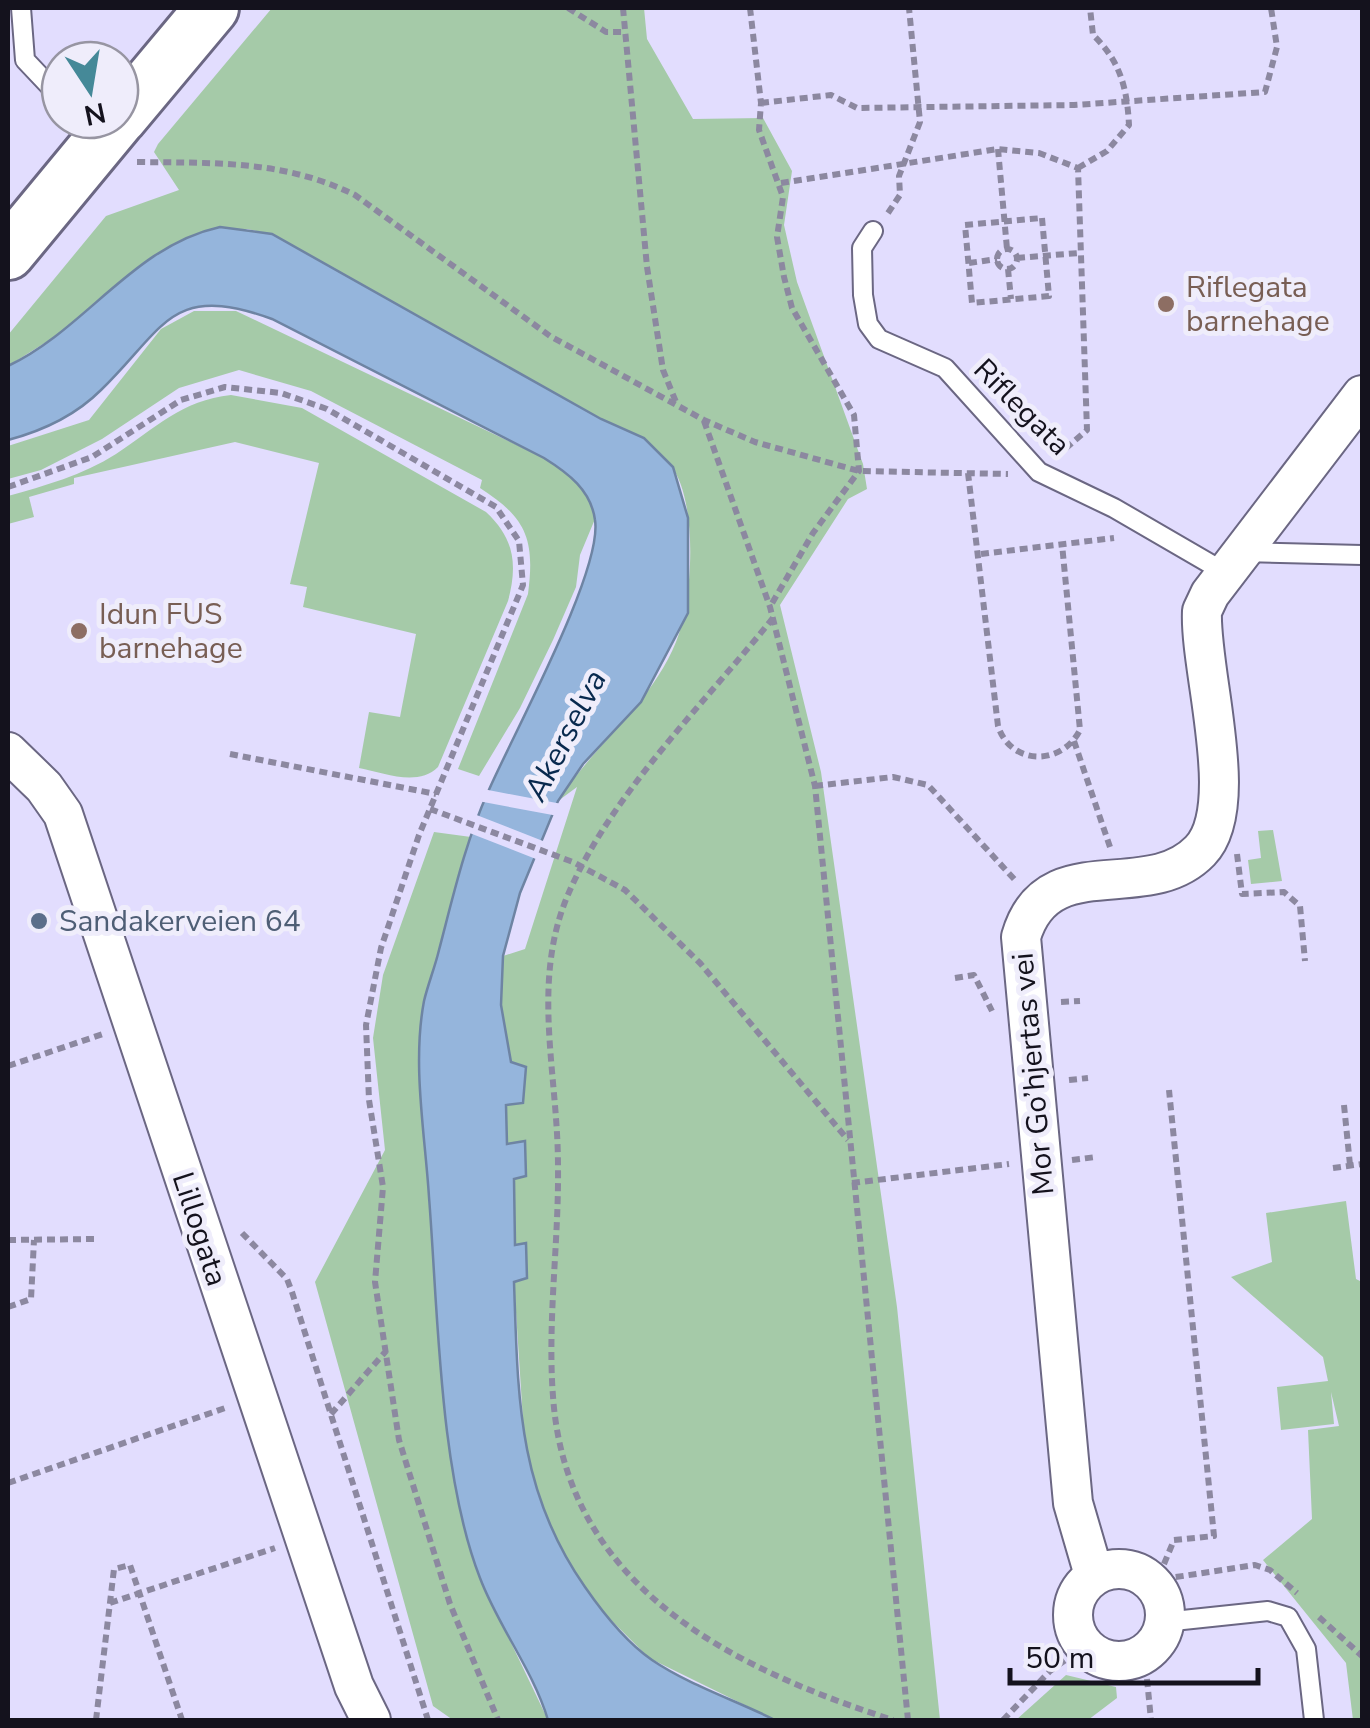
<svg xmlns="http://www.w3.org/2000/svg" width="1370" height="1728" font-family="'Nunito Sans',sans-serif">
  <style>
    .green { fill: #a5caa8 }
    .water { fill: #95b5dc; stroke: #6e84a3; stroke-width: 2.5 }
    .pier { fill: #e2ddfe }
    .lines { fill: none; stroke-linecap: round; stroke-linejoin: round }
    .lane-casing { stroke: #6b6783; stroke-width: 22 }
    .street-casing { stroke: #6b6783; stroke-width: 42 }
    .secondary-casing { stroke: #6b6783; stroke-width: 58 }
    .path { stroke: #8c88a0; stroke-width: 6; stroke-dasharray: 8 5; stroke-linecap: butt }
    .lane { stroke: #fff; stroke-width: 18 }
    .street { stroke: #fff; stroke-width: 38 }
    .secondary { stroke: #fff; stroke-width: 52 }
    .education-dot { fill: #8d6e63; stroke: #efedfb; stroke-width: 4 }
    .service-dot { fill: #5c6f8a; stroke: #efedfb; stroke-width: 4 }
    .labels { text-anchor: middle; stroke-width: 10; stroke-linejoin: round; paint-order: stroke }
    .education-label { font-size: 30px; fill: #785e54; stroke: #efedfb; text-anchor: start }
    .street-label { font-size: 30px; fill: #14121d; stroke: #efedfb }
    .service-label { font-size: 30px; fill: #4e5e75; stroke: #efedfb; text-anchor: start }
    .water-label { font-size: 32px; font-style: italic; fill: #08294e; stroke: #efedfb }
  </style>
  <rect width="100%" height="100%" fill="#e2ddfe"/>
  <path class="green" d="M272,8H644L647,39L693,119L763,118L792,171L784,225L797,282L863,464L867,489L848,499L780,605L821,772L897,1307L940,1720H775L649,1658L601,1610L571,1566L542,1511L525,1451L514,1281L527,1278L526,1244L515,1245L514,1178L526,1175L525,1142L507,1145L506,1104L523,1103L525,1067L511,1063L501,1005L503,956L525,949L577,787L558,801C593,746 651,704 676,642C693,601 699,501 670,464C651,440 628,431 601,419L272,234L247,229L117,284L67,329L8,366V335L106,216L179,190L154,152L158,144Z
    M194,311H236L544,458L571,476L588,496L595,519L580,555L576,587L553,640L520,708L479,776L458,769L528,594C535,540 527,518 480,488L482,480L311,391L239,370L179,388L102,439L41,470L8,479V446L89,420L161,329Z
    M231,395L302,408L486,512C514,538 518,564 508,601L438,767C418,787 384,773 359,768L369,712L400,717L416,634L303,607L307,587L290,584L319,463L235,442L74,478V484L29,497L34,517L8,524V496C44,486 83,475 116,454C154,429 182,400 231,395Z
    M1273,830L1282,881L1251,884L1248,860L1261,858L1258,831Z
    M434,832L471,837L424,1001L420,1046L440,1344L458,1495L480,1578L548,1720H453L433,1706L315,1282L385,1150L373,1038L383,975Z
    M1346,1201L1356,1279L1362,1282V1720H1353L1346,1663L1263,1560L1312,1519L1308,1430L1339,1426L1331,1392L1334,1424L1281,1430L1277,1387L1328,1381L1323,1357L1231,1277L1272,1262L1266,1213Z
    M1066,1675L1116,1687L1117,1698L1088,1720H1016Z"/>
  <path class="water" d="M220,227L272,234L601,419L644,438L673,467L688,518V613L641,702L583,764L558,801L520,893L503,956L501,1005L511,1062L526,1067L523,1103L506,1105L507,1144L525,1141L526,1176L514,1179L515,1245L526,1243L527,1278L514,1282C518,1396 517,1490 585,1587C603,1613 626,1642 652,1660C689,1685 735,1700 775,1720H548C533,1670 498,1626 480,1578C439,1473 438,1310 429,1197C425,1134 412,1064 424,1001C428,984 435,967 439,950C453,897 465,843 488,792C512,736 603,571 595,520C591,490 568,473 544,458L272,319C170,282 165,328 101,390C75,416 42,431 8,440V366C86,329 133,246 220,227Z"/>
  <path class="pier" d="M483,789L562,804L558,816L478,801Z
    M474,814L548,843L541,861L467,832Z"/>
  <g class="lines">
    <g class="lane-casing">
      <path id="lane" d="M21,8L25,60L60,97
        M873,231L862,248L863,295L868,324L879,339L945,368L1039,472L1114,508L1226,573
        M1243,552L1362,555
        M1164,1622L1268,1611L1288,1617L1306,1649L1314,1720"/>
    </g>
    <g class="street-casing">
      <path id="street" d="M8,752L44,787L63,814L354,1686L371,1720
        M1073 1615a46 46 0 1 1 92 0a46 46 0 1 1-92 0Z
        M1094,1575L1073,1503L1021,937C1047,846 1147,906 1200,851C1243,807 1199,670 1202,611L1210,594L1362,395"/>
    </g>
    <g class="secondary-casing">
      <path id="secondary" d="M120,118L212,8
        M8,253L118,120"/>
    </g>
    <path class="path" d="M568,8L606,32H626
      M623,8L647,267L663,370L676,402
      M750,8L761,103L759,130L783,197L777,237L784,277L792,308L854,415L859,471L813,533L771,605
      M761,103L831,95L857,108L1074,105L1265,92L1277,47L1271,8
      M998,149L1007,249
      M137,162C214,163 284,160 355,195L550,336L704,420L755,442L859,471L1008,474
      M1078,168L1107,151L1129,125C1127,87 1120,61 1093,35L1090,8
      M781,183L998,149L1039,153L1078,168L1087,430L1058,455
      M888,213L900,195L899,176L920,122L909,8
      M1042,218L1049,296L972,303L965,225Z
      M997 259a10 10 0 1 1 20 0a10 10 0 1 1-20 0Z
      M1017,258L1079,253
      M969,263L997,259
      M1008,269L1011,299
      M704,421L770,607L815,786L908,1720
      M968,473L998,726C1011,766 1062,766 1080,730L1062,544
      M8,487L92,457L181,400L225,387L281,393L327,409L496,507L519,541L523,585L419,835L381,948L366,1025L369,1100L383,1187L375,1282L399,1440L450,1604L498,1720
      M981,554L1114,538
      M773,618C705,703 609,796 567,897C531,984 558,1075 558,1166C559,1246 546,1328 554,1408C573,1592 738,1670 893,1720
      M1074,741L1110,847
      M230,754L436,794
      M815,786L893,777L928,785L1015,880
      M430,809L573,862L625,890L700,963L848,1140
      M1237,854L1242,894L1284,892L1300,906L1305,961
      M955,978L974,975L992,1011
      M1061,1002L1080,1001
      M8,1066L103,1034
      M1069,1080L1088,1078
      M1344,1105L1350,1165
      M1072,1160L1096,1157
      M1333,1168L1362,1164
      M852,1183L1009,1164
      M242,1233L287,1279L292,1292L428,1720
      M8,1240L95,1239
      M8,1307L31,1299L34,1240
      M331,1414L386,1351
      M8,1483L228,1407
      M1164,1564L1174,1540L1214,1536L1169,1090
      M1150,1581L1255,1565L1270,1570L1297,1593
      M110,1603L275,1548
      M1319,1617L1362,1656
      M1147,1679L1151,1720
      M96,1720L114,1569L130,1565L182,1720
      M1003,1720L1050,1671L1085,1646"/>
    <use href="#lane" class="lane"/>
    <use href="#street" class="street"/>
    <use href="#secondary" class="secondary"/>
  </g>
  <g class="education-dot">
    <circle cx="1166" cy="304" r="10"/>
    <circle cx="79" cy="631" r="10"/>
  </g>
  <circle class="service-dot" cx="39" cy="921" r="10"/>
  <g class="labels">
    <g class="education-label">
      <text x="1186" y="297">Riflegata<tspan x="1186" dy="34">barnehage</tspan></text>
      <text x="99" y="624">Idun FUS<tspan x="99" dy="34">barnehage</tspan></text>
    </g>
    <g class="street-label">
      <text transform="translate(1022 407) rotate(45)" y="10">Riflegata</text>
      <text transform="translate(1033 1074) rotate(-95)" y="10">Mor Go’hjertas vei</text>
      <text transform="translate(200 1229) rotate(72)" y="10">Lillogata</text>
    </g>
    <g class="service-label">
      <text x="59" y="931">Sandakerveien 64</text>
    </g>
    <g class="water-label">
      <text transform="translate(565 735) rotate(-63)" y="11">Akerselva</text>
    </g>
  </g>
  <rect width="1370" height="1728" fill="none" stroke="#14121d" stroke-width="20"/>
  <g transform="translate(90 90) rotate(168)"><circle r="48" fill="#efedfb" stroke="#9795a2" stroke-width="2.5"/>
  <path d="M0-8L18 38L0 25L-18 38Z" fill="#458998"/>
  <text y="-15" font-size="28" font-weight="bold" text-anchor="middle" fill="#14121d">N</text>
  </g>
  <path d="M1010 1668v15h248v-15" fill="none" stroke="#14121d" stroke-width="5"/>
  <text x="1025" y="1668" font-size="30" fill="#14121d" stroke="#efedfb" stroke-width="8" paint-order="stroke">50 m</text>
</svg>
